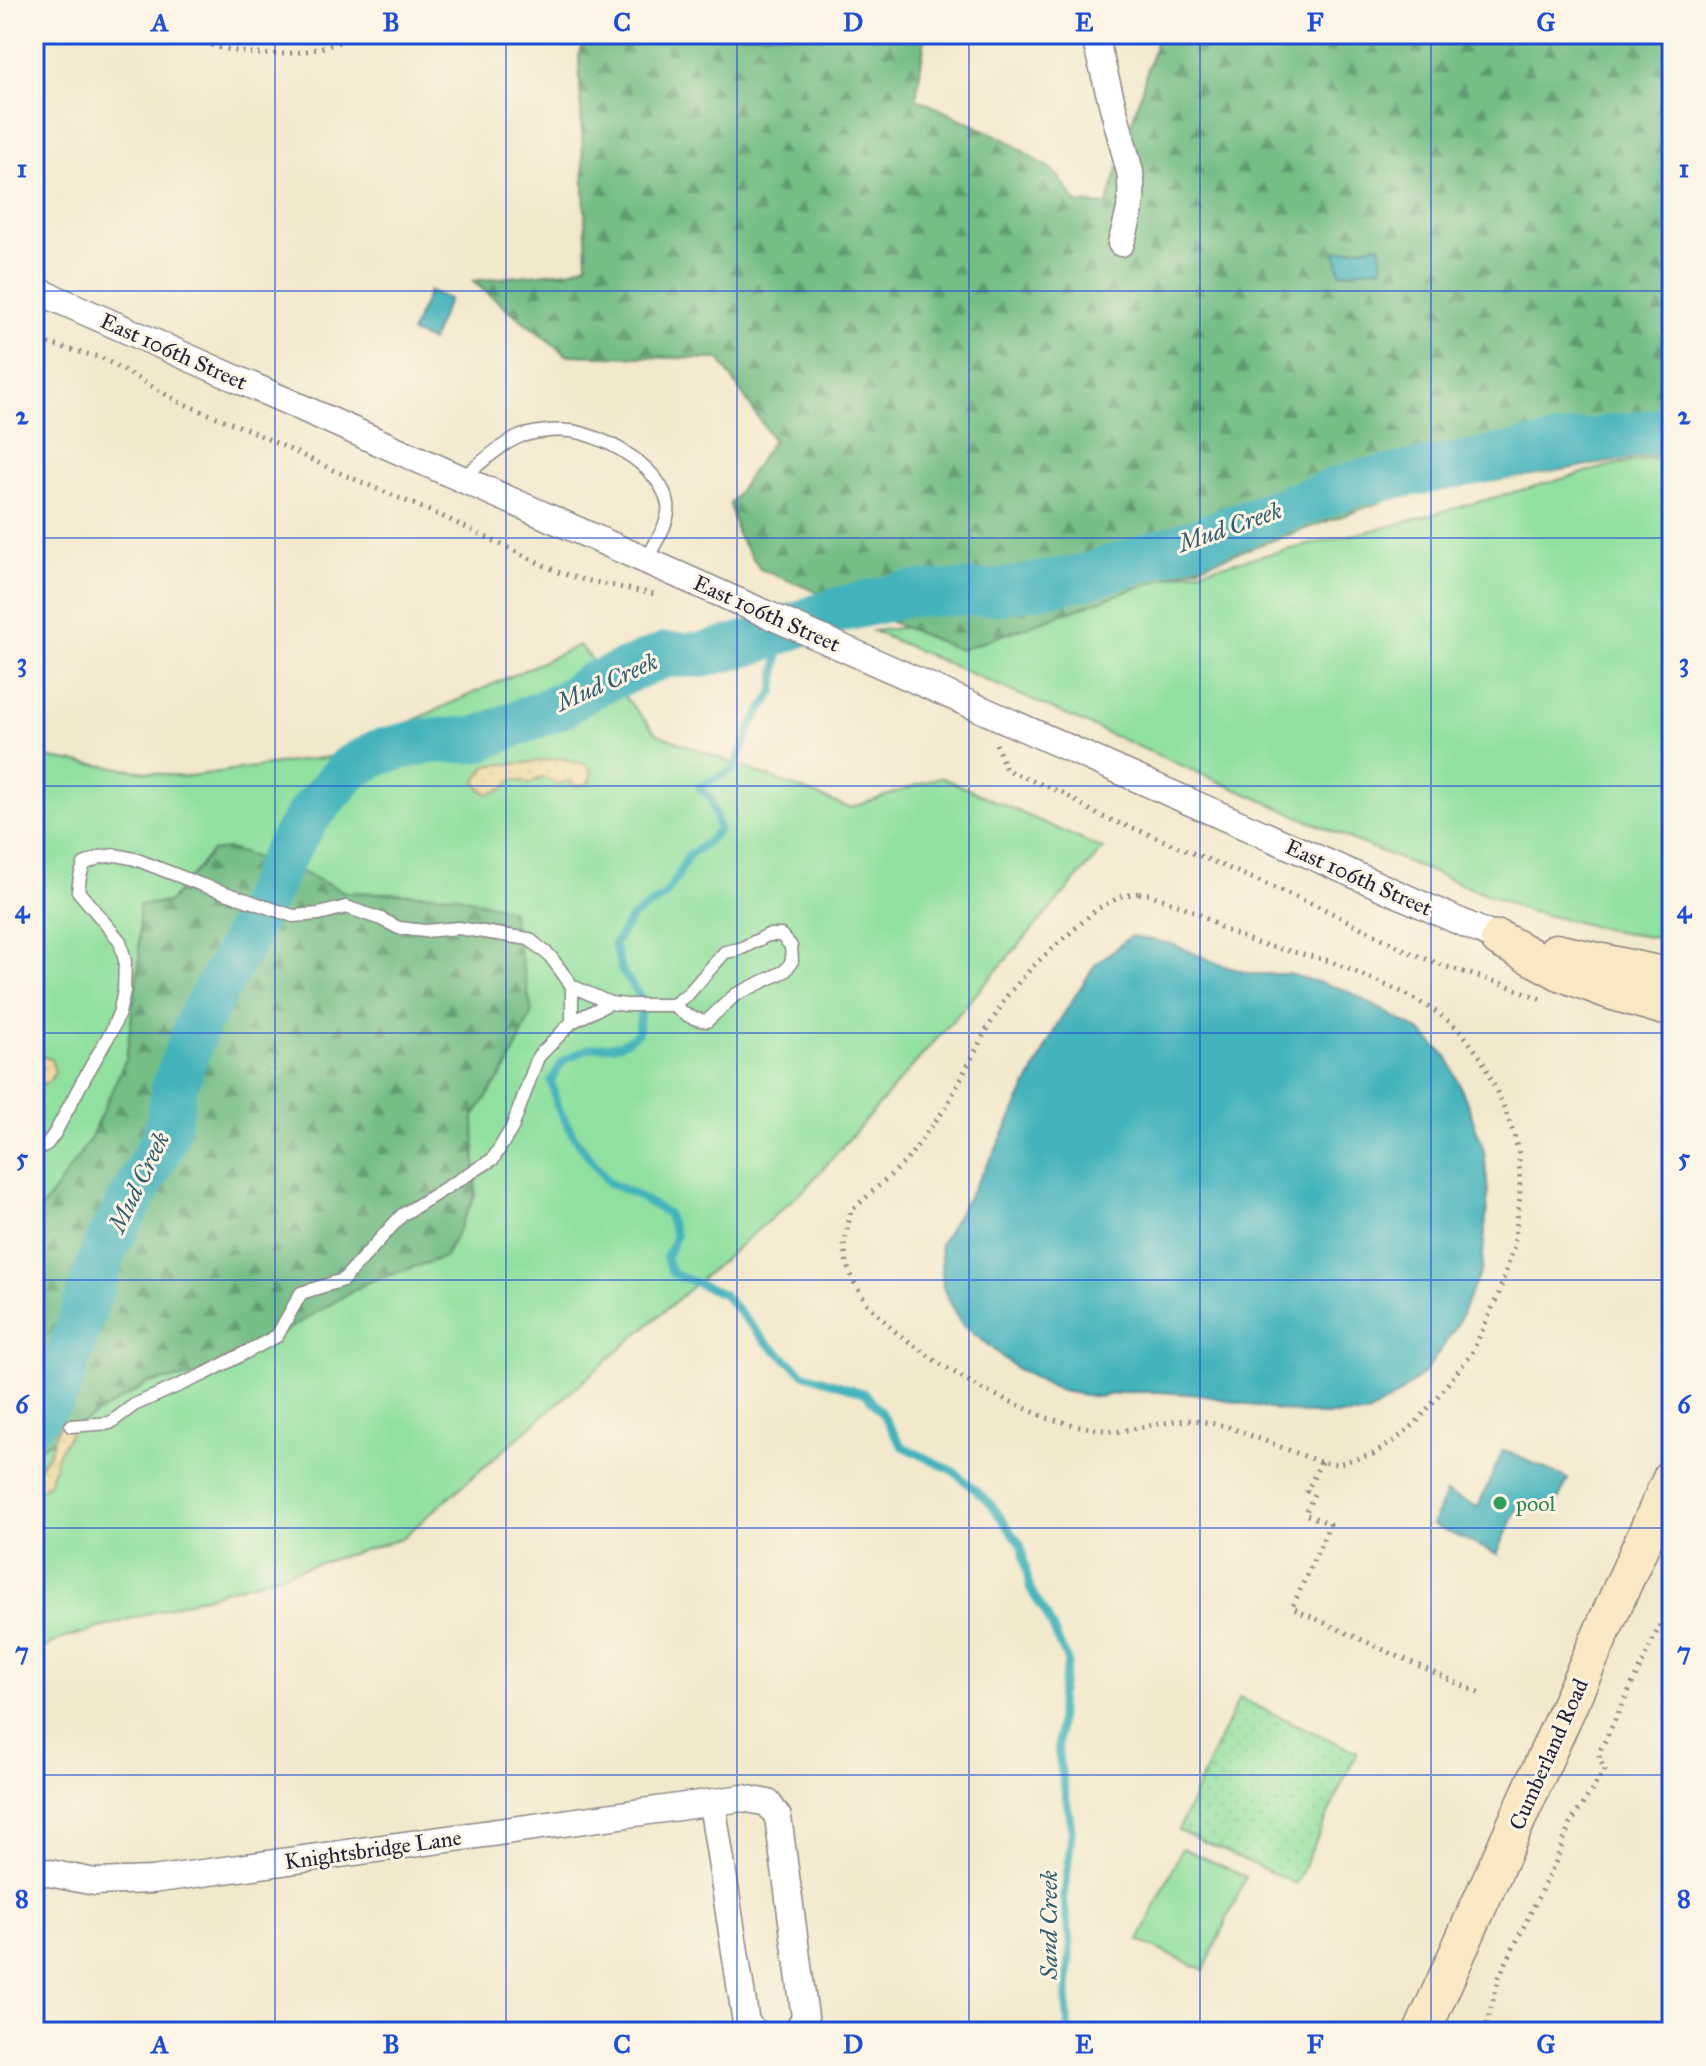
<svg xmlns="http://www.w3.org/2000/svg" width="1706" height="2066" font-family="'IM FELL Great Primer',serif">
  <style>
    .grass { fill: #90e09f; stroke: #59816d; stroke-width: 2 }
    .forest { fill: url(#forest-firs); stroke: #4b7060; stroke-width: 2 }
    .sand { fill: url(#sand-dots); stroke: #887e6c; stroke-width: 2 }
    .park { fill: url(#park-dots); stroke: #59816d; stroke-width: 2 }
    .water { fill: #43b3bc; stroke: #326a7c; stroke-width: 2 }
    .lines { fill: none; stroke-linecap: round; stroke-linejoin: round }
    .stream { stroke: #43b3bc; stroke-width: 8 }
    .river { stroke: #43b3bc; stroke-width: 46 }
    .lane-casing { stroke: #8a8584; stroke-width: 15 }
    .street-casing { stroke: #8a8584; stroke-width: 29 }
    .secondary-casing { stroke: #8a8584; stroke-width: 39 }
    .path { stroke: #8a8584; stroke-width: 5; stroke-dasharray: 2 6; stroke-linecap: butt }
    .lane { stroke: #fff; stroke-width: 12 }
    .street { stroke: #fff; stroke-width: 26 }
    .secondary { stroke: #fae7c3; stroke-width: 36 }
    .grid { fill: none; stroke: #1d4ed8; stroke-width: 2; stroke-opacity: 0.55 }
    .leisure-dot { fill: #2e9e5b; stroke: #fcf5e5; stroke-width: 3 }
    .labels { text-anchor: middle; stroke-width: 6; stroke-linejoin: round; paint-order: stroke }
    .street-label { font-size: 22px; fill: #22223b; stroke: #fcf5e5 }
    .leisure-label { font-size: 22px; fill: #27864d; stroke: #fcf5e5; text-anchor: start }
    .water-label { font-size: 24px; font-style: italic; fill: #2f5c6f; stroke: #fcf5e5 }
    .neatline { fill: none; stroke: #1d4ed8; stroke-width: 3 }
    .grid-label { font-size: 26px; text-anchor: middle; font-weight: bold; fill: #1d4ed8 }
  </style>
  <defs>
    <pattern id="forest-firs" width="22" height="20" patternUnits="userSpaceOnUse" patternTransform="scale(2)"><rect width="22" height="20" fill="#74be86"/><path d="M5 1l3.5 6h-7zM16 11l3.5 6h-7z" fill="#5f9a6f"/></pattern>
    <pattern id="sand-dots" width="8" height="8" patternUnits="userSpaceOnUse" patternTransform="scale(2)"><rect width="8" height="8" fill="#eeda9e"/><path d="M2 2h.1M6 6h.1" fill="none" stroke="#ccbb89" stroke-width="1.8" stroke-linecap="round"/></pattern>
    <pattern id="park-dots" width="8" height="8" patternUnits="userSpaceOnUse" patternTransform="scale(2)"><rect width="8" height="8" fill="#90e09f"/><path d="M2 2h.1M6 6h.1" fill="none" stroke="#7cc08a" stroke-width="1.8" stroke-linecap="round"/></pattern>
  </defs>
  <rect width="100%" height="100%" fill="#fcf5e5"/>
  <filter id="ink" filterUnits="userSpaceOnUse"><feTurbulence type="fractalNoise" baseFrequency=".0125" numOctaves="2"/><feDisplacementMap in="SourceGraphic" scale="16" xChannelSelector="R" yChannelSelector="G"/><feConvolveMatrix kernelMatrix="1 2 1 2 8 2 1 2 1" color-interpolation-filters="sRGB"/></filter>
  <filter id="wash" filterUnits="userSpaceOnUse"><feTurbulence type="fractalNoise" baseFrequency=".006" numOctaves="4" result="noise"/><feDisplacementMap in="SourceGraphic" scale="32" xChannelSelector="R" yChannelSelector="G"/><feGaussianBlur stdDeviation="1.8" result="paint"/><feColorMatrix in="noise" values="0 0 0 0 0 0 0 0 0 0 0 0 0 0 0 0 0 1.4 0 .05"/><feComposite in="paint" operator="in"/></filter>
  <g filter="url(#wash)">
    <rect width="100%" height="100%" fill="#f2e8cc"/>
    <path class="grass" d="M1672,455V940L1623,933L1525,910L1353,840L873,631L1006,615L1386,527L1613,465Z
      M579,645L657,734L850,808L941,777L1103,849L806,1188L401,1539L59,1640L34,1654V756L183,777L335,756Z
      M1182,1848L1246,1877L1204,1970L1139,1941Z"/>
    <path class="forest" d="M586,34H923L925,39L916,98L1006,140L1055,172L1077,203L1107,205L1158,35L1672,34V452L1396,497L960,650L760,569L737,534L730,504L773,440L719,359L567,355L472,281L569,271L587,264L579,56Z
      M229,849L303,873L345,892L454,895L511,910L532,1012L508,1066L474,1116L476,1194L445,1257L368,1282L277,1336L205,1374L149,1383L34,1451V1216L47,1201L90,1139L126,1059L139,962V905L169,902L212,851Z"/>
    <path class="sand" d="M561,758L587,765L592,773L589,783L577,786L567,781L558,785L543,777L529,784L518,780H513L504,789L488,794L479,787L476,781L484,768L491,765L524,763Z
      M40,1056L51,1059L55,1072L49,1082L34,1087V1059Z
      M62,1423H67L72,1429L71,1432L58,1453L50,1481L48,1485L34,1492V1472L48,1456L58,1427Z"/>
    <path class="park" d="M1239,1698L1357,1752L1296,1884L1178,1830Z"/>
    <path class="water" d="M1380,245L1383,267L1340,273L1336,251Z
      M429,291L449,299L431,341L411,333Z
      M1131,936L1172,944L1219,964L1251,974H1289L1346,990L1420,1031L1448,1058L1468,1105L1484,1151L1488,1192L1482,1268L1456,1327L1426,1371L1398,1395L1366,1415H1322L1277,1410L1202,1395L1159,1392H1126L1097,1397L1061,1391L1017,1369L961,1323L943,1288L940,1244L993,1155L1058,1023L1095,965Z
      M1503,1450L1568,1479L1553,1512L1522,1499L1497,1554L1432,1525L1446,1493L1478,1507Z"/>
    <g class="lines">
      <path class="stream" d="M773,635L779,651L774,691L753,723L734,769L699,787L711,799L719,830L706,843L688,856L678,876L665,896L632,917L614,944L622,971L642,999L638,1033L620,1045L589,1048L563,1061L551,1081L557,1105L574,1137L609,1183L634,1194L667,1213L676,1236L666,1258L672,1273L723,1294L766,1342L804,1374L865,1393L881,1412L902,1446L953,1471L989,1502L1021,1545L1030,1589L1047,1616L1068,1662L1060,1697L1058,1753L1072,1830L1064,1900L1070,1945L1067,2005L1068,2032"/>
      <path class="river" d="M34,1419L57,1391L104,1250L166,1136L174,1088L198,1022L241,946L283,856L307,817L350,768L379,752L426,741L476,740L562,705L594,684L666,655H702L757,641L830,612L908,594L999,592L1084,577L1199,540L1354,484L1585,442L1672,429"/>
    </g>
  </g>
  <g filter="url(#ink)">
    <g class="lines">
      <g class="lane-casing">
        <path id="lane" d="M461,479C476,467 503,442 521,436C538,431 563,428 581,433C614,442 660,468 668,504C671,521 654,545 646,560
          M572,1022L610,1003
          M34,1151L47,1144L55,1133L81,1084L112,1030L119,1013L124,991L125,961L120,941L78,891L80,877L84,864L100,857L116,855L135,859L202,885L293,916L319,914L346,907L381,919L399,928L425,931L458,928L529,939L550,956L572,986L610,1003L626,1005H673L688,994L725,952L740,949L768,935H781L791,946L792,961L785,971L735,995L707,1021C693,1020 683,1014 673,1005
          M71,1426L110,1423L134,1405L205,1374L277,1336L301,1293L343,1280L402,1215L493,1159L512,1128L538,1057L572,1022V986"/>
      </g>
      <g class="street-casing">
        <path id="street" d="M1094,34L1130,172C1134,200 1129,217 1121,243
          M34,289L1499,939
          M712,1803L746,2023L755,2032
          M34,1870L95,1882L152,1880L743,1798L768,1803L778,1817L805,2017L797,2032"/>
      </g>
      <g class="secondary-casing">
        <path id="secondary" d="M1499,939L1562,973L1610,991L1672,1009
          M1556,952L1672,977
          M1422,2032L1672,1476"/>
      </g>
      <path class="path" d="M181,34C244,61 298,61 360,34
        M34,336L46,343L102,358L179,402L249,430L333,470L446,518L558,572L580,579L654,594
        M996,744L1006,770L1063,793L1098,815L1153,836L1322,908L1413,954L1447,967L1503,984L1544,1000
        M1139,893L1149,894L1192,910L1225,930L1256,943L1330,961L1404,993L1435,1011L1459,1029L1481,1058L1503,1105L1514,1134L1519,1155L1520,1196L1514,1246L1499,1293L1471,1355L1416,1423L1394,1441L1373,1454L1337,1464L1320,1462L1226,1426L1195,1420L1175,1421L1116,1432L1079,1426L1047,1418L982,1389L937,1362L893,1330L867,1303L855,1284L847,1265L844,1244L851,1211L906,1161L946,1107L983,1036L1007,996L1035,964L1097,909L1122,896Z
        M1321,1462L1307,1491L1314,1494L1305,1514L1330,1524L1292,1608L1481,1694
        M1485,2032L1499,1977L1556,1861L1570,1824L1605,1770L1599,1758L1601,1749L1672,1600"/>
      <use href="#lane" class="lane"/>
      <use href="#street" class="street"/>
      <use href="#secondary" class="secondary"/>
    </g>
  </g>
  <path class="grid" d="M275,34V2032M506,34V2032M737,34V2032M969,34V2032M1200,34V2032M1431,34V2032M34,291H1672M34,538H1672M34,786H1672M34,1033H1672M34,1280H1672M34,1528H1672M34,1775H1672"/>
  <circle class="leisure-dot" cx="1500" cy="1503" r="8"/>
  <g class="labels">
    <g class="street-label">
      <text transform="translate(174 351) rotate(24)" y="8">East 106th Street</text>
      <text transform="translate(767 613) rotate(24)" y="8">East 106th Street</text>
      <text transform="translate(1359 877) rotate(24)" y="8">East 106th Street</text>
      <text transform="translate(1548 1754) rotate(-66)" y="8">Cumberland Road</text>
      <text transform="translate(373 1849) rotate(-8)" y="8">Knightsbridge Lane</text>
    </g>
    <g class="leisure-label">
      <text x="1516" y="1511">pool</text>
    </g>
    <g class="water-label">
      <text transform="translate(1230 527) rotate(-19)" y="8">Mud Creek</text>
      <text transform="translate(607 682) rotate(-24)" y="8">Mud Creek</text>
      <text transform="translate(139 1182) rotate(-64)" y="8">Mud Creek</text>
      <text transform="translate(1049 1925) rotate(-90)" y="8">Sand Creek</text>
    </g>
  </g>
  <rect width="1706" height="2066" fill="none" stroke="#fcf5e5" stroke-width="88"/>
  <rect x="44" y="44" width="1618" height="1978" class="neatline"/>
  <g class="grid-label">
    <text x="160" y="31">A</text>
    <text x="391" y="31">B</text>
    <text x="622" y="31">C</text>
    <text x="853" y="31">D</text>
    <text x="1084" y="31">E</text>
    <text x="1315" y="31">F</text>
    <text x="1546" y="31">G</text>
    <text x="22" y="177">1</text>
    <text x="1684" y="177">1</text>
    <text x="22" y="424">2</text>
    <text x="1684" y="424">2</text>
    <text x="22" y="671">3</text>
    <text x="1684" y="671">3</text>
    <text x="22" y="918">4</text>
    <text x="1684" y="918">4</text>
    <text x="22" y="1166">5</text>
    <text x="1684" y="1166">5</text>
    <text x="22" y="1413">6</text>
    <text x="1684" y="1413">6</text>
    <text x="22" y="1660">7</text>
    <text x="1684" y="1660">7</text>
    <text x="22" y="1907">8</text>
    <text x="1684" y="1907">8</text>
    <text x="160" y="2053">A</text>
    <text x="391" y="2053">B</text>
    <text x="622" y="2053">C</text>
    <text x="853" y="2053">D</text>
    <text x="1084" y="2053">E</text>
    <text x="1315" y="2053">F</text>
    <text x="1546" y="2053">G</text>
  </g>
</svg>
